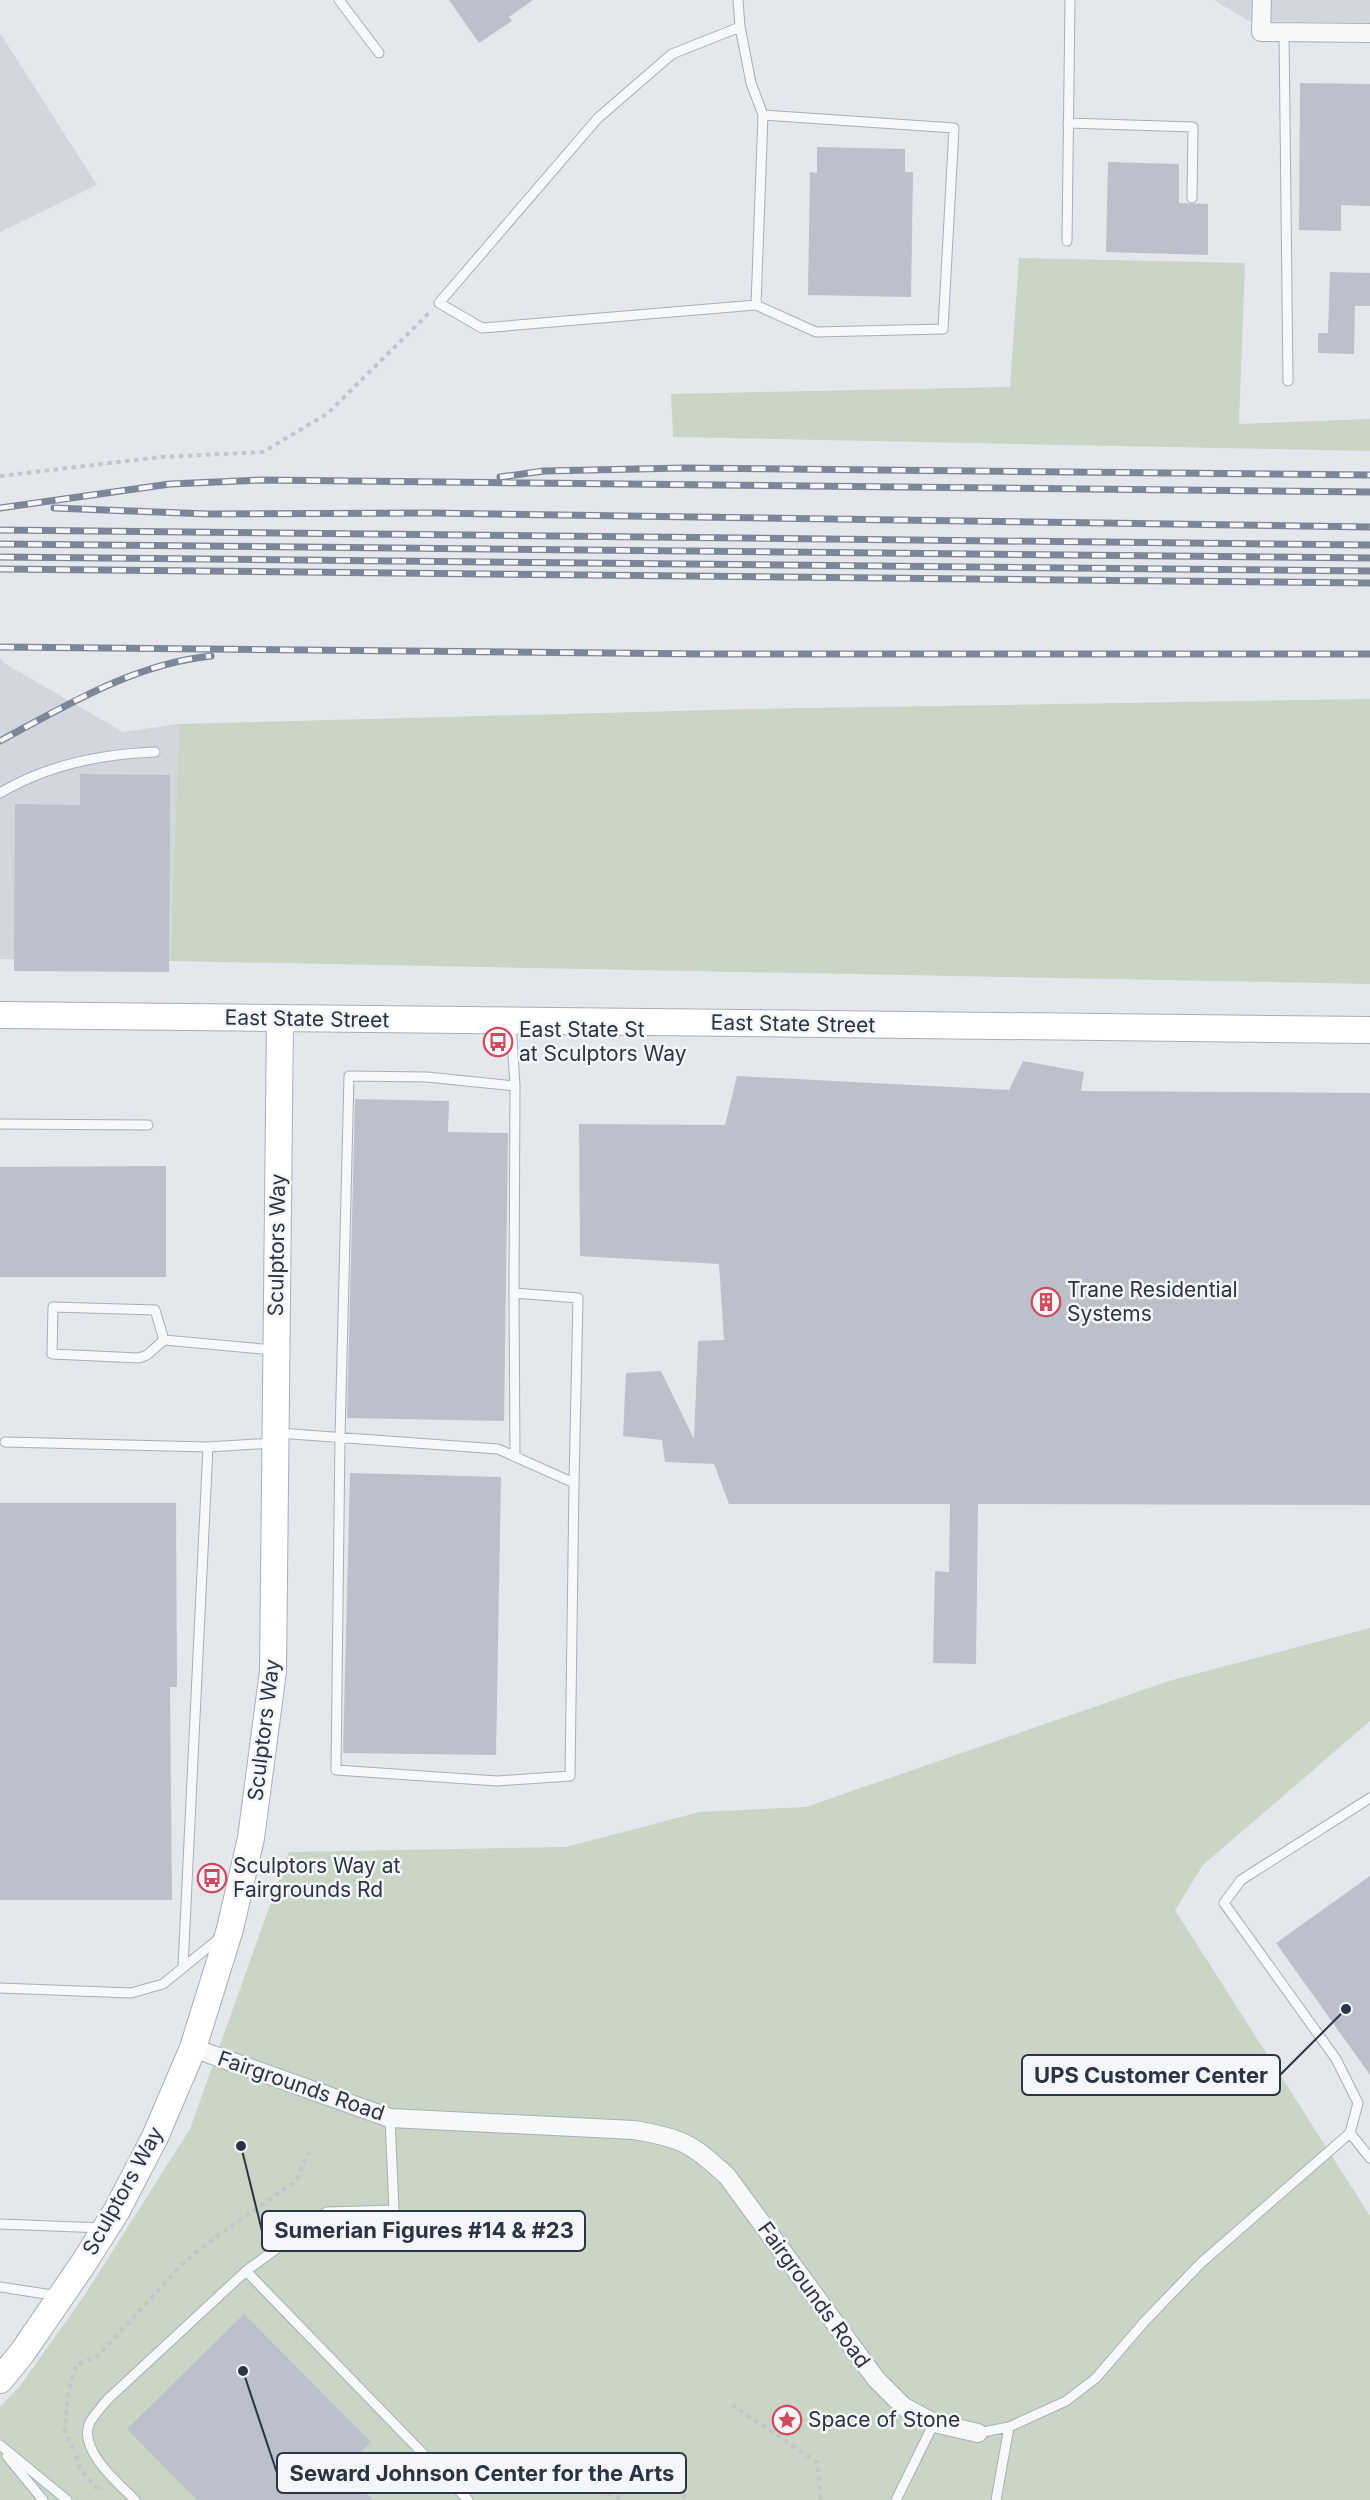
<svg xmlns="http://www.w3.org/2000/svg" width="1370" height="2500" font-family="Inter,sans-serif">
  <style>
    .built { fill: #d2d6de }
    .green { fill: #c9d6c5 }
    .building { fill: #bbc0ca }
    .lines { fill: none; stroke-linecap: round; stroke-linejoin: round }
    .lane-casing { stroke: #a9aeb7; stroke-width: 11 }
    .street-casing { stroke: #a9aeb7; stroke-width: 20 }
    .secondary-casing { stroke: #a9aeb7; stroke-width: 28 }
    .path { stroke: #c2c5cb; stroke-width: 4; stroke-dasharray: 4.5 4.5; stroke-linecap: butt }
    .lane { stroke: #f7f8fa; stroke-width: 9 }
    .street { stroke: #f7f8fa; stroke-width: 18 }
    .secondary { stroke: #fff; stroke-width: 26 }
    .rail-casing { stroke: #7d8696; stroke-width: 7 }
    .rail { stroke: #f4f6f9; stroke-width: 4.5; stroke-dasharray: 14; stroke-linecap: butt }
    .labels { text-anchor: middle; stroke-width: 5; stroke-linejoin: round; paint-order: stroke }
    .street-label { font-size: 21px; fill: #2b3445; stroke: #f4f6f9 }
    .poi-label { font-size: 21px; fill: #2b3445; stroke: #f4f6f9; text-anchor: start }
    .leader { fill: none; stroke: #2b3445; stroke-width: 2 }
    .callout-dot { fill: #2b3445; stroke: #f4f6f9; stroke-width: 2 }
    .callout { fill: #f4f6f9; stroke: #2b3445; stroke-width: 2 }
    .callout-label { font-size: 22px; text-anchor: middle; font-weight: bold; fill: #2b3445 }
  </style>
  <rect width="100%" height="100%" fill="#e4e7ec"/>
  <path class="built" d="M1214,0H1370V23L1249,21Z
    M0,33L97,185L0,232Z
    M0,657L4,663L123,732L179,724L170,961L0,959Z"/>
  <path class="green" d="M1019,258L1245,263L1239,424L1370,419V451L673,437L671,394L1010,387Z
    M1370,699V984L170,961L179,724L752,709Z
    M1370,1628V1721L1203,1865L1175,1910L1370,2216V2500H0V2407L20,2386L84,2296L190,2129L289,1852L566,1847L700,1812L806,1807L1169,1681Z"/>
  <path class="building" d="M449,0H533L509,17L512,21L479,43Z
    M1300,83L1370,84V206L1341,205V231L1299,230Z
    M817,147L905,149V172H913L911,297L808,295L810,172L817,173Z
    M1108,162L1179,164V203L1208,204V255L1106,252Z
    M1330,272L1370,273V306H1355L1354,354L1318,353V333H1328Z
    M80,774L170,775L169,972L14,971L15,804L80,805Z
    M1023,1061L1084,1072L1081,1091L1370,1093V1505L978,1504L976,1664L933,1663L935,1571L949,1572L950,1504H729L714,1464L665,1462L662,1440L623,1436L626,1373L661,1371L694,1439L698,1341L724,1340L719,1264L580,1256L579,1124L725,1125L737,1076L1009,1090Z
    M355,1099L449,1101L448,1132L508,1133L504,1421L347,1418Z
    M166,1166V1277H0V1167Z
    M350,1473L501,1477L496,1755L343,1753Z
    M0,1503H176L177,1687H170L172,1900H0Z
    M1370,1876V2075L1276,1943Z
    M244,2314L371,2442L343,2470L373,2500H197L127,2429Z"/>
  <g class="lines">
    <g class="lane-casing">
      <path id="lane" d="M339,0L379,53
        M738,0L740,27L751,83L763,115L756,305L816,332L943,329L954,128L763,115
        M740,27L672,54L598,118L439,303L482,328L756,305
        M1284,33L1288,381
        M1068,123L1193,127L1192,198
        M1067,241L1070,0
        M0,793C47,765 101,754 155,752
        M511,1023L515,1086
        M0,1124L148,1125
        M514,1293L515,1456
        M164,1340L155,1310L53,1307L52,1354L139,1358L147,1355L164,1340L274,1350
        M278,1433L498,1449L574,1483L578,1298L514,1293L515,1086L427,1077L349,1076L340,1437L336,1770L497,1781L570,1776L574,1483
        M5,1442L208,1447
        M183,1967L208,1447L273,1443
        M0,1988L131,1993L163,1984L222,1936
        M1350,2133L1358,2103L1336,2059L1224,1903L1241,1880L1370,1798
        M1350,2133L1370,2158
        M0,2224L103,2228
        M246,2271L468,2500
        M0,2287L59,2296
        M978,2433L1009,2427L1066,2401L1096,2378L1145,2321L1201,2263L1350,2133
        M0,2445L67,2500
        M7,2456L43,2500
        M135,2500C118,2483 77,2449 90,2422C95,2414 102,2406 108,2399L246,2271L327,2212L394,2210L390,2118
        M896,2500L934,2423
        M996,2500L1009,2427"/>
    </g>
    <g class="street-casing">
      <path id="street" d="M1262,0L1261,32L1370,33
        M193,2048L390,2118L634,2130C682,2138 691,2143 727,2176L876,2379L904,2407L934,2423L978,2433"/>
    </g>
    <g class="secondary-casing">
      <path id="secondary" d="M0,1015L1370,1030
        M0,2380L22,2353L83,2264L116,2212L155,2137L193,2048L230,1929L251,1838L273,1671L280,1018"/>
    </g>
    <path class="path" d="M0,476L161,457L263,452L327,414L429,313
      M732,2405L817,2462L821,2500
      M73,2449L65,2431L68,2392L76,2365L98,2356L184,2262L213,2239L296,2181L309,2152
      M76,2456L81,2470L99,2491L102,2488
      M620,2461C628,2473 641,2479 655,2479C664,2480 670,2475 679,2479L685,2500
      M581,2488L607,2493L624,2500"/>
    <use href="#lane" class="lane"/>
    <use href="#street" class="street"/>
    <use href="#secondary" class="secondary"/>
    <g class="rail-casing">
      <path id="rail" d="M500,477L544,471L683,468L1370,475
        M0,508L170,484L262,480L1370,492
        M54,508L208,514L432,513L1370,527
        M0,530L1370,545
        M0,544L1370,558
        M0,557L1370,571
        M0,569L1370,583
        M0,647L706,654H1370
        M0,741C67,705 134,664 211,656"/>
    </g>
    <use href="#rail" class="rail"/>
  </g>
  <defs>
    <g id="bus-ring" transform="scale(1.5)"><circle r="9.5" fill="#f4f6f9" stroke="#d1495b" stroke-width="1.5"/><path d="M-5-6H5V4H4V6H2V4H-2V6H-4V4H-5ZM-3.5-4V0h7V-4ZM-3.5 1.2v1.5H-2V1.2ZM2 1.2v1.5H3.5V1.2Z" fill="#d1495b"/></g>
    <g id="building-ring" transform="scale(1.5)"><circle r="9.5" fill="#f4f6f9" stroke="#d1495b" stroke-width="1.5"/><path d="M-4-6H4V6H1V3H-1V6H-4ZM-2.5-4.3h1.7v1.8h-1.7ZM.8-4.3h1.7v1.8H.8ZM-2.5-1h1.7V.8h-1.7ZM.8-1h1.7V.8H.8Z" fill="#d1495b"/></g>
    <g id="sight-ring" transform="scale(1.5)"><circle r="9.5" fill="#f4f6f9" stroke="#d1495b" stroke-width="1.5"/><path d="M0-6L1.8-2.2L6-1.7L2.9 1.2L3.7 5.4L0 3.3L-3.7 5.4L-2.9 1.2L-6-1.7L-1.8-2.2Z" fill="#d1495b"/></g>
  </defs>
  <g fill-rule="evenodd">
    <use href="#bus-ring" x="498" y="1042"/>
    <use href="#building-ring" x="1046" y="1302"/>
    <use href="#bus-ring" x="212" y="1878"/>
    <use href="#sight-ring" x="787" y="2420"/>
  </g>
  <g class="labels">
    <g class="street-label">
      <text transform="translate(307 1019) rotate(1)" y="7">East State Street</text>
      <text transform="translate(793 1024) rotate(1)" y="7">East State Street</text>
      <text transform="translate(277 1245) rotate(-89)" y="7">Sculptors Way</text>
      <text transform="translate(264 1730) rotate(-83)" y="7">Sculptors Way</text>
      <text transform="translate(301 2086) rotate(19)" y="7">Fairgrounds Road</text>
      <text transform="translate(123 2191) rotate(-61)" y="7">Sculptors Way</text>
      <text transform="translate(814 2295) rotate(54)" y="7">Fairgrounds Road</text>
    </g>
    <g class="poi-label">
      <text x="519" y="1037">East State St<tspan x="519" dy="24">at Sculptors Way</tspan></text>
      <text x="1067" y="1297">Trane Residential<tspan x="1067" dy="24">Systems</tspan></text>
      <text x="233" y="1873">Sculptors Way at<tspan x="233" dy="24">Fairgrounds Rd</tspan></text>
      <text x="808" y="2427">Space of Stone</text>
    </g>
  </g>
  <path class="leader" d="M1346 2009L1280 2075M241 2146L262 2231M243 2371L277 2473"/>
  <g class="callout-dot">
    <circle cx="1346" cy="2009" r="6"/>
    <circle cx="241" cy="2146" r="6"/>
    <circle cx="243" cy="2371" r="6"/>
  </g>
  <g class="callout">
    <rect x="1022" y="2055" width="258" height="40" rx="6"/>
    <rect x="262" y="2211" width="323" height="40" rx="6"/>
    <rect x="277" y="2453" width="409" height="40" rx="6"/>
  </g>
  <g class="callout-label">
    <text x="1151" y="2083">UPS Customer Center</text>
    <text x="424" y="2238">Sumerian Figures #14 &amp; #23</text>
    <text x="482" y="2481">Seward Johnson Center for the Arts</text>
  </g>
</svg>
